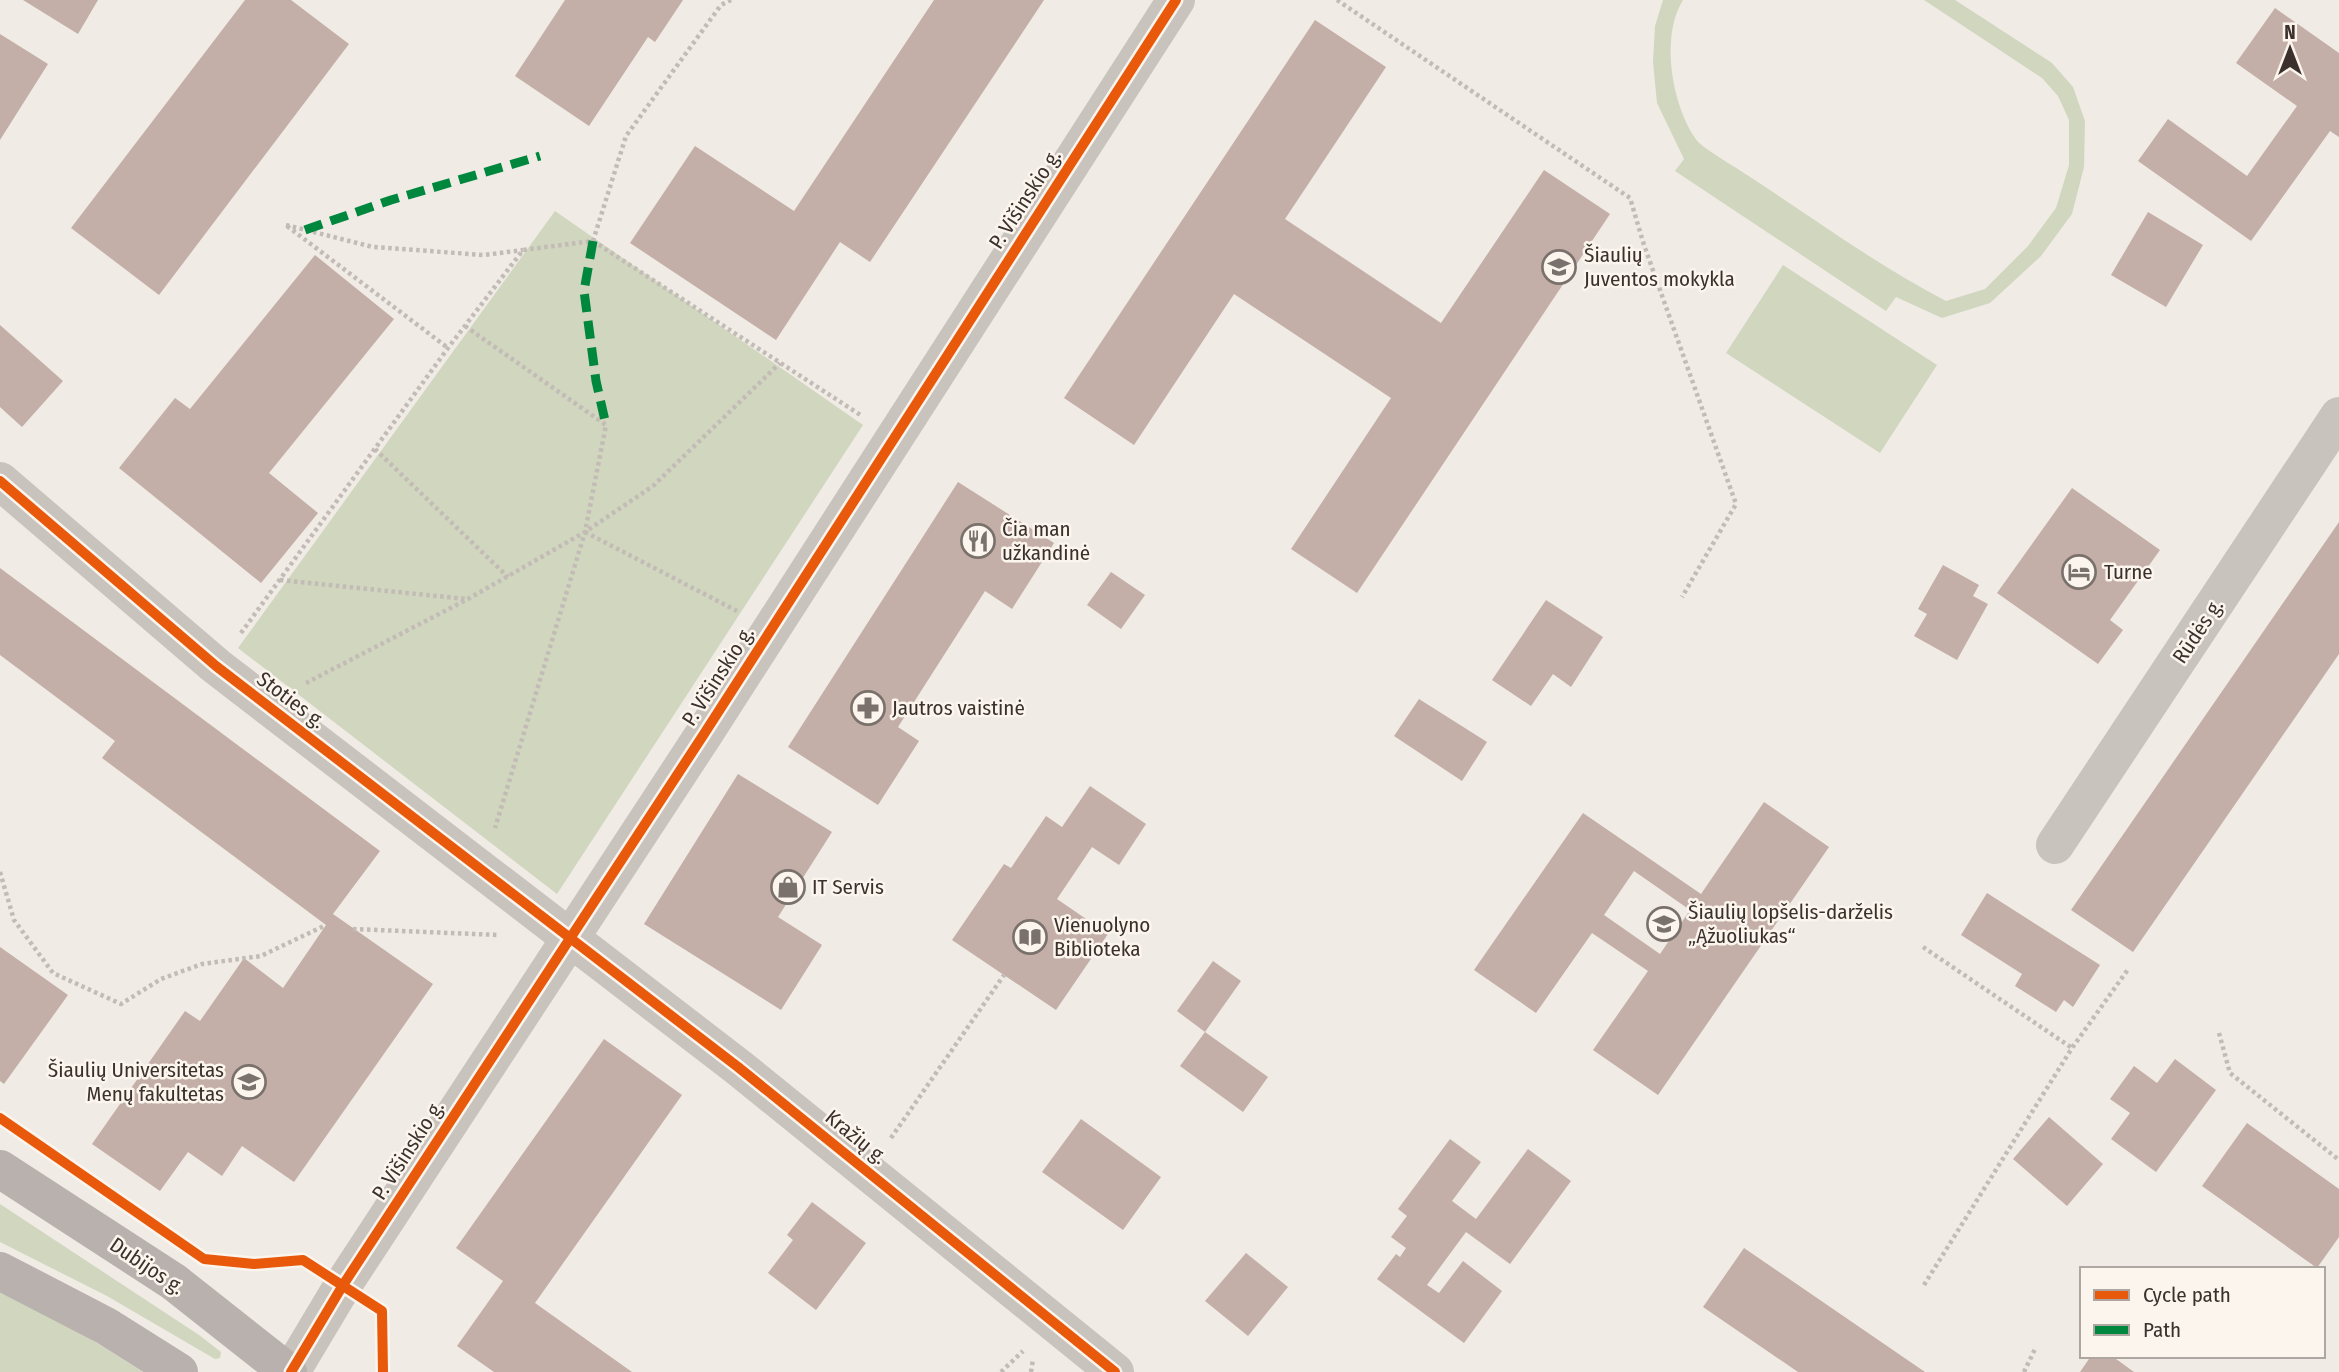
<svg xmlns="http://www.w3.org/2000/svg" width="2339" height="1372" font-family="'Fira Sans Condensed',sans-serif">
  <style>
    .green { fill: #d1d6bf }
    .building { fill: #c3afa7; fill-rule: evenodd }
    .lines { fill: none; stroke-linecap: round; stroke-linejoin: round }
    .path { stroke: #c2bbb6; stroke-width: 4.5; stroke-dasharray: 3.5 3.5; stroke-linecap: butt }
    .minor { stroke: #c9c3be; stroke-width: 38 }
    .major { stroke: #b8b1ad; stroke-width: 38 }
    .quiet { stroke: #00873e; stroke-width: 9; stroke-dasharray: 18 9; stroke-linecap: butt }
    .cycleway-casing { stroke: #fbf5ee; stroke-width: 15 }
    .cycleway { stroke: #e8590c; stroke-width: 10 }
    .labels { text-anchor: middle; stroke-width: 5; stroke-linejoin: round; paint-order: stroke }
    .street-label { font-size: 21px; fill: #3b302b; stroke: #fbf5ee }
    .poi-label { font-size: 21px; fill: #3b302b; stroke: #fbf5ee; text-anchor: start }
  </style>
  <rect width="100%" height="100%" fill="#f0ebe5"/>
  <path class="green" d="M1663,0H1683C1660,37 1672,104 1695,138C1701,148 1736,167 1747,175C1813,218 1877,265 1946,301L1985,289L2028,246L2056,208L2069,165V120L2058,96L2042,78L1924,0H1955L2052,63L2073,87L2085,121L2084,167L2072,214L2041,256L1990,303L1942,318L1896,297L1886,311L1675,171L1684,159L1657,103L1653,62L1655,26Z
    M555,211L863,425L557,894L238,648Z
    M1783,265L1937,365L1880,453L1726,353Z
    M0,1204L199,1335L221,1352L220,1358L215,1359L107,1296L0,1242Z
    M0,1292L64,1322L143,1372H0Z"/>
  <path class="building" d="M23,0H98L78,34Z
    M245,0H291L349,44L159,295L71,228Z
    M565,0H683L655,42L648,37L589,126L515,76Z
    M934,0H1044L870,262L840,242L776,340L630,243L695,146L794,211Z
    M2275,8L2339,53V137L2330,131L2251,241L2138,161L2168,119L2247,176L2297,106L2236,63Z
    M1315,20L1386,67L1285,219L1441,323L1544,170L1610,214L1357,593L1291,549L1391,398L1234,294L1134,445L1064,398Z
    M0,34L48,64L0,140Z
    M2148,212L2203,245L2166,307L2111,275Z
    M315,255L394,319L269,473L318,513L261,583L119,468L175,398L190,409Z
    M0,325L63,381L22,427L0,407Z
    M958,482L1054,543L1012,609L985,591L898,727L919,741L878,805L788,747Z
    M2072,488L2160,550L2110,620L2123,630L2098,664L1997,593Z
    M2339,522V654L2133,952L2071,910Z
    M1943,565L1979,585L1973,596L1988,604L1957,660L1914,636L1927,614L1918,609Z
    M0,568L380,851L333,914L433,984L294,1182L242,1146L222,1176L188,1152L160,1191L92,1144L185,1011L200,1021L244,958L283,988L326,925L102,758L115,741L0,655Z
    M1111,572L1145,595L1121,629L1087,605Z
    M1546,600L1603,637L1571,687L1553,674L1531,706L1492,680Z
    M1419,699L1487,742L1462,781L1394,736Z
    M738,774L832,832L778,917L822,945L781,1010L644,924Z
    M1090,786L1146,824L1119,865L1092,847L1057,899L1108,934L1056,1010L952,940L1004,864L1011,868L1046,816L1062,827Z
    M1764,802L1829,847L1658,1095L1593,1050L1648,971L1592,933L1536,1013L1474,970L1583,813L1701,894ZM1634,871L1690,910L1660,954L1604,915Z
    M1987,893L2100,965L2073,1007L2064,1000L2056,1012L2015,986L2022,974L1961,935Z
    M0,947L68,995L4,1084L0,1081Z
    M1213,961L1241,981L1205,1032L1177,1011Z
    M1205,1032L1268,1077L1243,1112L1180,1066Z
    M604,1039L682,1095L535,1303L632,1372H494L457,1346L503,1281L456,1248Z
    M2175,1059L2216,1090L2156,1172L2111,1139L2130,1113L2110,1099L2134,1066L2157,1083Z
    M2049,1117L2103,1164L2067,1206L2013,1159Z
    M1081,1119L1161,1177L1123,1230L1042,1172Z
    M2247,1123L2339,1189V1237L2317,1268L2202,1186Z
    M1450,1139L1481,1162L1452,1201L1476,1219L1528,1149L1571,1181L1510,1264L1466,1232L1427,1285L1439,1293L1463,1261L1502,1291L1464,1343L1377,1279L1396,1254L1400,1257L1406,1248L1391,1237L1407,1216L1398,1209Z
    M812,1202L866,1243L816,1310L768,1273L793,1240L787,1235Z
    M1744,1248L1925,1372H1798L1703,1307Z
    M1246,1253L1288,1287L1248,1336L1205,1301Z
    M2091,1356H2112L2134,1372H2080Z"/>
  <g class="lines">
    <path class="path" d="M1337,0L1630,198L1644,245L1736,504L1682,597
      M286,225L373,247L484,255L523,250
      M287,226L448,348
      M593,241L862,416
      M465,326L606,425L585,532L495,828
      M375,449L508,577
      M585,532L737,611
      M280,580L466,599
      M241,633L448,348L523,250L593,241L626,136L721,5L731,0
      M306,683L468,599L585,532L653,486L780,363
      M0,872L14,920L53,973L121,1004L161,979L202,964L261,956L326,925
      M353,929L499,935
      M1923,947L2072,1048
      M2219,1033L2230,1073L2339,1160
      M891,1138L1004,975
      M1924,1285L2072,1048L2129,968
      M1001,1372L1023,1351
      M1031,1372L1033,1359
      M2024,1372L2035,1349"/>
    <path class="minor" d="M0,481L216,666L738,1067L1115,1372
      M2055,845L2339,416
      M291,1372L343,1285L704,734L1176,0"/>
    <path class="major" d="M0,1169L174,1282L288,1372
      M0,1271L106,1326L179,1372"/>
    <path class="quiet" d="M305,230L391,200L540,156
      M593,241L584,291L596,381L606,425"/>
    <g class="cycleway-casing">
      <path id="cycleway" d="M0,481L216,666L738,1067L1115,1372
        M0,1118L204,1259L254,1264L303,1260L382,1311L383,1372
        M291,1372L343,1285L704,734L1176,0"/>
    </g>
    <use href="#cycleway" class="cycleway"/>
  </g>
  <defs>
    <g id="school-ring" transform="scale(1.75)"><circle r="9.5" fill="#fbf5ee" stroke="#7a716c" stroke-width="1.5"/><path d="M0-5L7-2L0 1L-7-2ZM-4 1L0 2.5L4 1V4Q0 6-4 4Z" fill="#7a716c"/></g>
    <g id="restaurant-ring" transform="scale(1.75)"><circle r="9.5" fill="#fbf5ee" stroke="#7a716c" stroke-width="1.5"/><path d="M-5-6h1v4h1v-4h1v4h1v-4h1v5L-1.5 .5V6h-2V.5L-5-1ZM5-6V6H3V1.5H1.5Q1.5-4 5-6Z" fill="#7a716c"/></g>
    <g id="hotel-ring" transform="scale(1.75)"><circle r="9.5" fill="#fbf5ee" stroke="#7a716c" stroke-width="1.5"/><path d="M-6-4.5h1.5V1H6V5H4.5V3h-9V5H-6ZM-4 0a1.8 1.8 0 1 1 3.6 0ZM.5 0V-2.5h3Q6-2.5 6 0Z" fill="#7a716c"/></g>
    <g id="pharmacy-ring" transform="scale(1.75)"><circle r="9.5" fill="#fbf5ee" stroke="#7a716c" stroke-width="1.5"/><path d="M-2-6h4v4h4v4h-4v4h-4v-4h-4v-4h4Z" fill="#7a716c"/></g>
    <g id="shop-ring" transform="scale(1.75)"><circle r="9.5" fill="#fbf5ee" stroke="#7a716c" stroke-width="1.5"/><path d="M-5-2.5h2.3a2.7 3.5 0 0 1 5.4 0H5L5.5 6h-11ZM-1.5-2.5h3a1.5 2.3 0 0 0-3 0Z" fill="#7a716c"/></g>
    <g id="library-ring" transform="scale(1.75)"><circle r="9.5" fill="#fbf5ee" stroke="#7a716c" stroke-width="1.5"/><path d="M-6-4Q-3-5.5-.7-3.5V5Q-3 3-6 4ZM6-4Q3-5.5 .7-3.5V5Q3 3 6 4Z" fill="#7a716c"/></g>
    <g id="university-ring" transform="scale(1.75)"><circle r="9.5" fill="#fbf5ee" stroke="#7a716c" stroke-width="1.5"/><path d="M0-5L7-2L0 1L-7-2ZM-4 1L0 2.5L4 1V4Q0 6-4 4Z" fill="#7a716c"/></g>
  </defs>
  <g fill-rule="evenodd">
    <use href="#school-ring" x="1559" y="267"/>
    <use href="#restaurant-ring" x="978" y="541"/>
    <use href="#hotel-ring" x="2079" y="572"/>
    <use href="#pharmacy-ring" x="868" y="708"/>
    <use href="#shop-ring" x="788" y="887"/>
    <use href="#school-ring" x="1664" y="924"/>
    <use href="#library-ring" x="1030" y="937"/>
    <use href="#university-ring" x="249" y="1082"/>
  </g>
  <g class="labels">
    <g class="street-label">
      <text transform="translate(1025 199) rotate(-57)" y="7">P. Višinskio g.</text>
      <text transform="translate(2198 631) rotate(-56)" y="7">Rūdės g.</text>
      <text transform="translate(718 676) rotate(-57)" y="7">P. Višinskio g.</text>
      <text transform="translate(291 700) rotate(37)" y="7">Stoties g.</text>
      <text transform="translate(856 1137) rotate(39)" y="7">Kražių g.</text>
      <text transform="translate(408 1150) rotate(-57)" y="7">P. Višinskio g.</text>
      <text transform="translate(147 1266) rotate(34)" y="7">Dubijos g.</text>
    </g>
    <g class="poi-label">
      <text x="1584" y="262">Šiaulių<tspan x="1584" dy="24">Juventos mokykla</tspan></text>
      <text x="1002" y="536">Čia man<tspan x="1002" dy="24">užkandinė</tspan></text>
      <text x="2104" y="579">Turne</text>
      <text x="892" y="715">Jautros vaistinė</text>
      <text x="812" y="894">IT Servis</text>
      <text x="1688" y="919">Šiaulių lopšelis-darželis<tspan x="1688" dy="24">„Ąžuoliukas“</tspan></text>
      <text x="1054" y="932">Vienuolyno<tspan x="1054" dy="24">Biblioteka</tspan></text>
      <text x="224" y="1077" text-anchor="end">Šiaulių Universitetas<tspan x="224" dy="24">Menų fakultetas</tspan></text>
    </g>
  </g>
  <rect x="2080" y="1267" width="245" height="91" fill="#fbf5ee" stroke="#aea6a0" stroke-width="2"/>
  <rect x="2094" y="1290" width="35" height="10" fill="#e8590c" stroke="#aea6a0" stroke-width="2"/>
  <text x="2143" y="1302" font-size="21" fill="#3b302b">Cycle path</text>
  <rect x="2094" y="1325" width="35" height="10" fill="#00873e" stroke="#aea6a0" stroke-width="2"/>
  <text x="2143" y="1337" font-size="21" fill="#3b302b">Path</text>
  <g transform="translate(2290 49)" stroke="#fbf5ee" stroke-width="5" paint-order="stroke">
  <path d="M0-5L12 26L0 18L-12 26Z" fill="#3b302b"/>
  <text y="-10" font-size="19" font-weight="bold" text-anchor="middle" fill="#3b302b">N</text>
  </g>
</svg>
